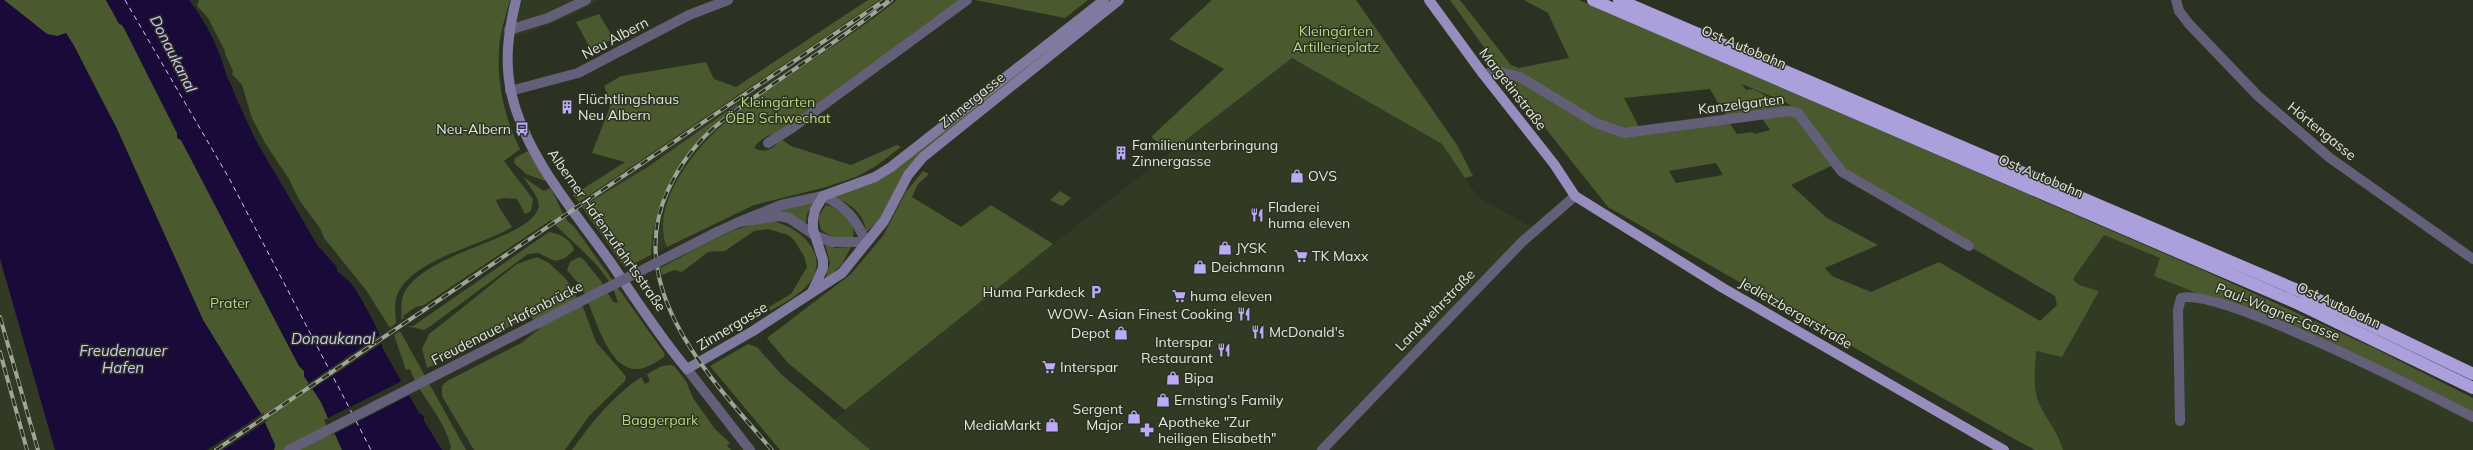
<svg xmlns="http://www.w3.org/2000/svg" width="2473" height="450" font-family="Mulish,sans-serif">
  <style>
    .built { fill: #313a22 }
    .green { fill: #4a592e; fill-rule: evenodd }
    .water { fill: #1a0a39 }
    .pier { fill: #2c3221 }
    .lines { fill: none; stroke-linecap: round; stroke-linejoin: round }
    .ferry { stroke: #cfc6f9; stroke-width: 1; stroke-dasharray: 5 4; stroke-linecap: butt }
    .minor { stroke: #645f78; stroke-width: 10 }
    .tertiary { stroke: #645f78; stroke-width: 10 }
    .secondary { stroke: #817aa0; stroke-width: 10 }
    .primary { stroke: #978ebf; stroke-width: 10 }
    .motorway { stroke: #aba0dc; stroke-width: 12 }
    .rail-casing { stroke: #9fa597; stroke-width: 4 }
    .rail { stroke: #2c3221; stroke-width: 2.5; stroke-dasharray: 8; stroke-linecap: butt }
    .minor-bridge { stroke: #645f78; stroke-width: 10 }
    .labels { text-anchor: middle; stroke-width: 3; stroke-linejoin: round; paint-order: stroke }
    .park-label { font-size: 14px; fill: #b8d781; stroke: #2c3221 }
    .street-label { font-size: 14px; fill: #e1e6db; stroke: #2c3221 }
    .poi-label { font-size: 14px; fill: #e1e6db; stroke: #2c3221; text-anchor: start }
    .water-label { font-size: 15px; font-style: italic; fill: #cfc6f9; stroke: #2c3221 }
  </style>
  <rect width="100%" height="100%" fill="#2c3221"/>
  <path class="built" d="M510,0H599L572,15L525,34L501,38Z
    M880,0H897L716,131L706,142L683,172L667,203L662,228L667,247L651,255L654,222L666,189L681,161L692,148L737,104L599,198L582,207L579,202Z
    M1292,58L1442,144L1478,197L1535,229L1322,450H796L1053,244Z
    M2104,235L2161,258L2154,276L2398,374L2473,415V450H2063L2060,438L2040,408L2034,375L2036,351L2062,357L2098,292L2079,285L2073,279Z
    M0,256L55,450H0Z"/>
  <path class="green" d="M4,0H106L125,30L177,133V138L181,140L299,366L304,371V376L321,402L342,450H274L275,445L261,414L203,320L117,129L73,44L57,36L47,34Z
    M199,0H510C506,16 499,35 499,51C497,84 505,120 520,149L504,161L533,199L531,211L525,214L517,199L504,198L496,200L499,207L512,227C480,247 409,259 396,298C394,306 396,315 396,323L390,328L366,290L324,238L320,228L299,200L289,179L265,143L252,118L242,85L232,74L233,71L225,54V51L208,18L197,6Z
    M868,0H880L579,202L573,195L625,162L592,153L611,104L604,86L621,76L706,62L714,79L736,87Z
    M897,0H965L783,132C771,134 761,137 754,148C766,154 773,149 781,139L791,146L851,165L897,145L901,147L876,166L856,177L826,187L754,205L667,247C650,209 690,155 717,130C772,81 839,47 897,0Z
    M975,0H1088L1065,18Z
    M1110,0H1114L900,180L878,222L866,232C864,213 851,204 834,197L882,178L918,152Z
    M1212,0H1356L1457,145L1473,176L1465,178L1442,144L1292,58L1173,150L1153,139L1152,136L1224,69L1169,39Z
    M1450,0H1460L1511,65L1519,68L1569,58L1548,13L1524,0H1579L2207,272L2374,348L2473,398V415L2398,374L2154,276L2160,258L2104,235L2073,279L2079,285L2099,291L2062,357L2036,351C2035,369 2032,393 2042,409C2049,423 2059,434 2063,450H2035L2009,436L1608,207L1511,85ZM1742,84L1785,102L1794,108L1761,117L1770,130L1754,134L1752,132L1737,134L1730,124L1640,129L1624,98L1710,89L1718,103H1726L1729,108L1725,113L1728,118L1793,109L1753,89L1746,90ZM1716,163L1723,175L1676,183L1669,171ZM1831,166L2055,296L2057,305L2040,321L1939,262L1871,292L1832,276L1825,268L1878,245L1827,218L1791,185Z
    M599,14L614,39L590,48L576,22Z
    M737,104L738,105C690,144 653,190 651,255L625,268L582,207L649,166Z
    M528,151L546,179L545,181L526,174L514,163L515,158Z
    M923,171L929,174L918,184L912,197L961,227L991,205L1053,244L845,410L788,363L767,338L851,274L883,236L905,193Z
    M523,177L544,191L550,188C556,197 559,205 563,214C566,221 572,224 576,229L665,354L663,358C654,363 645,370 635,369C605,367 594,309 582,289C578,282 572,276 567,270L570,262L579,257L583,259L601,281L613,302L618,303C610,268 573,245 551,220L424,305L416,307L403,316L404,318L401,320C403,309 399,302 405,291C431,250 527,240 538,209C542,199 528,185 523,177Z
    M1060,191L1071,198L1062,206L1050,200Z
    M814,203L807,214L806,223L771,209Z
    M826,205C841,209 857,220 853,238H834L821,230L818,217Z
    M772,221C798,226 831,254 810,282C800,295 784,303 770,311L769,307L791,294L807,267L804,256L794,240L788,235L768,229L754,231L725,251L708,252L682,272L674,270L662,275L660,268C695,250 732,225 772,221Z
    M549,232C559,233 572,240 574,250L565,258L555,261L538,253L528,254L428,328L423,330L407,326H413Z
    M825,244L835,248L851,247L842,264L824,282L830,263Z
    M537,257L549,263L566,279L583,307L596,342L623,373L626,377L625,381L589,416L565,450H474L442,396V386L447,381L521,343L539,329L531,316L440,361L437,354L430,357L434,365L427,368L422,349L429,334L442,324L517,264Z
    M400,331L466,450H450L451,447C444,417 420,397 410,369L406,370L394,335Z
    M748,344L757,347L781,374L870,450H780L710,366Z
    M671,365L674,366L686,381L693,398L715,429L730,443L727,446L731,450H572C591,423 613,396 641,377L645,384L650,381L647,374L662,366Z"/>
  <path class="water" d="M0,0H4L47,34L57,36L66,33L73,44L117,129L203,320L261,414L275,445L274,450H55L0,259Z
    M106,0H189C208,25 219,48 227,77C229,82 232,84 233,91L255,139L302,219L317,245L337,267V271C342,275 349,280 353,286C360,296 384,337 382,347L419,413L424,416V421L442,450H342L321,402L304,376V371L299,366L181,140L177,138V133L125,30L122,25L119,24Z"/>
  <path class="pier" d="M381,334L384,342L311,390L307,384Z
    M402,381L410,395L332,435L324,420Z
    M263,413L267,421L223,450H207Z"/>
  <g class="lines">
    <path class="ferry" d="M125,0L229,178L352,413
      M356,421L371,450"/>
    <path class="minor" d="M2176,0L2179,11L2189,24L2258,96L2330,158L2473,259
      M509,30L548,18L586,0
      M1483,74L1500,72L1520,77L1596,123L1624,133L1790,111L1798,113L1842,172L1969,246
      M510,91L578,73L689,15L728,0
      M768,143L792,128L967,0
      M823,196C846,206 856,219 866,242H832L816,236L789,218L779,216L739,222L781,205Z
      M717,232L739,222
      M2180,421L2178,310L2181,298C2219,287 2428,394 2473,417
      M1322,450L1522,242L1575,196"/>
    <path class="tertiary" d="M687,369L750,450"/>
    <path class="secondary" d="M516,0C508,33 504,63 512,96C527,158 575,212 611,263C635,298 659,336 687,369L753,331L842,273L884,221L908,175L923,157L1119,0
      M813,290L823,268V260L813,229V219L815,210L823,196L875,177L891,167L1104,0"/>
    <path class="primary" d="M1429,0L1483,74L1554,164L1575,196L1723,288L2004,450"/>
    <path class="motorway" d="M1593,0L2299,304L2473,388
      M1619,0L2302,292L2473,374"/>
    <g class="rail-casing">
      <path id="rail" d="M0,317L38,450
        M0,352L27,450
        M216,450L885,0
        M772,450C712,380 622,289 668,190C680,164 699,139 722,121C777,79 837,43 891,0"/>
    </g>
    <use href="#rail" class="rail"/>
    <path class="minor-bridge" d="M289,450L717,232"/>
  </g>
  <defs>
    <g id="building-bare" transform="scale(1.08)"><path d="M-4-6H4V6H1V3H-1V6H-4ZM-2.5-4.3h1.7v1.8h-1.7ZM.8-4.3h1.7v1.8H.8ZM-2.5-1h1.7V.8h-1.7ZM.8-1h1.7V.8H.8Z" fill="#baaaf7" stroke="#2c3221" stroke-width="2.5" paint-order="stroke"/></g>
    <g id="bus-bare" transform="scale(1.08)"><path d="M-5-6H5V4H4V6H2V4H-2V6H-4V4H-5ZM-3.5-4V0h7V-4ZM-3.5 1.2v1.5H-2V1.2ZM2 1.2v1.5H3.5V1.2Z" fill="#baaaf7" stroke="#2c3221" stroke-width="2.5" paint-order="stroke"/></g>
    <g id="shop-bare" transform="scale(1.08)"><path d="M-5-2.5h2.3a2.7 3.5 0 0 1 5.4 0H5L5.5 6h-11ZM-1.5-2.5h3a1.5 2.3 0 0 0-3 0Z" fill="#baaaf7" stroke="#2c3221" stroke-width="2.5" paint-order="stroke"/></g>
    <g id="restaurant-bare" transform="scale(1.08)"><path d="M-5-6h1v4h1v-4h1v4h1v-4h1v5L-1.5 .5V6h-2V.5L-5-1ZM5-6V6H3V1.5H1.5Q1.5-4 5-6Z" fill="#baaaf7" stroke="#2c3221" stroke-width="2.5" paint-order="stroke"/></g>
    <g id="supermarket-bare" transform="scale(1.08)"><path d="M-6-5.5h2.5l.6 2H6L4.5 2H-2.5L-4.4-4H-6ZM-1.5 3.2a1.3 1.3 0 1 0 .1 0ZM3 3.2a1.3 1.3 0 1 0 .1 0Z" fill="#baaaf7" stroke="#2c3221" stroke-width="2.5" paint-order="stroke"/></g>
    <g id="parking-bare" transform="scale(1.08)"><path d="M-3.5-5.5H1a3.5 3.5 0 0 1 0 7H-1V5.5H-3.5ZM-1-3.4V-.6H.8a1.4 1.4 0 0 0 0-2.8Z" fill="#baaaf7" stroke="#2c3221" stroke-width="2.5" paint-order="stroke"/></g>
    <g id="pharmacy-bare" transform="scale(1.08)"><path d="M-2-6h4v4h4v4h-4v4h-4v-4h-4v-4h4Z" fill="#baaaf7" stroke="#2c3221" stroke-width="2.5" paint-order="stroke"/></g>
  </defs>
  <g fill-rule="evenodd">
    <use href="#building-bare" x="567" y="107"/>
    <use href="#bus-bare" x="522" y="129"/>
    <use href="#building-bare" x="1121" y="153"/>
    <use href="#shop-bare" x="1297" y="176"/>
    <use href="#restaurant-bare" x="1257" y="215"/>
    <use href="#shop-bare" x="1225" y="248"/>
    <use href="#supermarket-bare" x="1301" y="256"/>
    <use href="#shop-bare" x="1200" y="267"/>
    <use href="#parking-bare" x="1096" y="292"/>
    <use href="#supermarket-bare" x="1179" y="296"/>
    <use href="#restaurant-bare" x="1244" y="314"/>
    <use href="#restaurant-bare" x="1258" y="332"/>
    <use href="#shop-bare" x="1121" y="333"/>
    <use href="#restaurant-bare" x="1224" y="350"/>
    <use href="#supermarket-bare" x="1049" y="367"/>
    <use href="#shop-bare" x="1173" y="378"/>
    <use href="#shop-bare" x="1163" y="400"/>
    <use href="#shop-bare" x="1134" y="417"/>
    <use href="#shop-bare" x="1052" y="425"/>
    <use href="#pharmacy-bare" x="1147" y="430"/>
  </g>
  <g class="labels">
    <g class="park-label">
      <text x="1336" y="36">Kleingärten<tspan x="1336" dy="16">Artillerieplatz</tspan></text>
      <text x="778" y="107">Kleingärten<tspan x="778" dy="16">ÖBB Schwechat</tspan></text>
      <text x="230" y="308">Prater</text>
      <text x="660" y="425">Baggerpark</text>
    </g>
    <g class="street-label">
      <text transform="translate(615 38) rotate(-28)" y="5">Neu Albern</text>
      <text transform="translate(1744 47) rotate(23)" y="5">Ost Autobahn</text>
      <text transform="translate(1513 89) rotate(52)" y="5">Margetinstraße</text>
      <text transform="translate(972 100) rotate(-39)" y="5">Zinnergasse</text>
      <text transform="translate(1741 104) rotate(-7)" y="5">Kanzelgarten</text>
      <text transform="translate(2322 131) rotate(39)" y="5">Hörtengasse</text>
      <text transform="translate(2041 176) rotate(23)" y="5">Ost Autobahn</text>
      <text transform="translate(607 230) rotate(55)" y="5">Alberner Hafenzufahrtsstraße</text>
      <text transform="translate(2339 305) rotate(25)" y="5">Ost Autobahn</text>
      <text transform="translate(1435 310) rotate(-46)" y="5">Landwehrstraße</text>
      <text transform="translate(2278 312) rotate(22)" y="5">Paul-Wagner-Gasse</text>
      <text transform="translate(1796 313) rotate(30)" y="5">Jedletzbergerstraße</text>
      <text transform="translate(507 323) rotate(-27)" y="5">Freudenauer Hafenbrücke</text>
      <text transform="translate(732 326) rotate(-31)" y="5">Zinnergasse</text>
    </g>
    <g class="poi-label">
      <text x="578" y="104">Flüchtlingshaus<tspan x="578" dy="16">Neu Albern</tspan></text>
      <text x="511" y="134" text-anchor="end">Neu-Albern</text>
      <text x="1132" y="150">Familienunterbringung<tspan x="1132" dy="16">Zinnergasse</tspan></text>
      <text x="1308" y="181">OVS</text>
      <text x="1268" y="212">Fladerei<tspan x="1268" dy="16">huma eleven</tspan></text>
      <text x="1236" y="253">JYSK</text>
      <text x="1312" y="261">TK Maxx</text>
      <text x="1211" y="272">Deichmann</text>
      <text x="1085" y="297" text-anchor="end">Huma Parkdeck</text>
      <text x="1190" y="301">huma eleven</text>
      <text x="1233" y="319" text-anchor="end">WOW- Asian Finest Cooking</text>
      <text x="1269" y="337">McDonald's</text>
      <text x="1110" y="338" text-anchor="end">Depot</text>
      <text x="1213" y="347" text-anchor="end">Interspar<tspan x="1213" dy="16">Restaurant</tspan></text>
      <text x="1060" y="372">Interspar</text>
      <text x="1184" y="383">Bipa</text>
      <text x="1174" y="405">Ernsting's Family</text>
      <text x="1123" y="414" text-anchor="end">Sergent<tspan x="1123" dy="16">Major</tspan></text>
      <text x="1158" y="427">Apotheke "Zur<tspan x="1158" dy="16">heiligen Elisabeth"</tspan></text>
      <text x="1041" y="430" text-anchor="end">MediaMarkt</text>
    </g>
    <g class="water-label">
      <text transform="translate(173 54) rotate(63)" y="5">Donaukanal</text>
      <text x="333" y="344">Donaukanal</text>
      <text x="123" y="356">Freudenauer<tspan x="123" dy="17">Hafen</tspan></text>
    </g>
  </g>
</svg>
